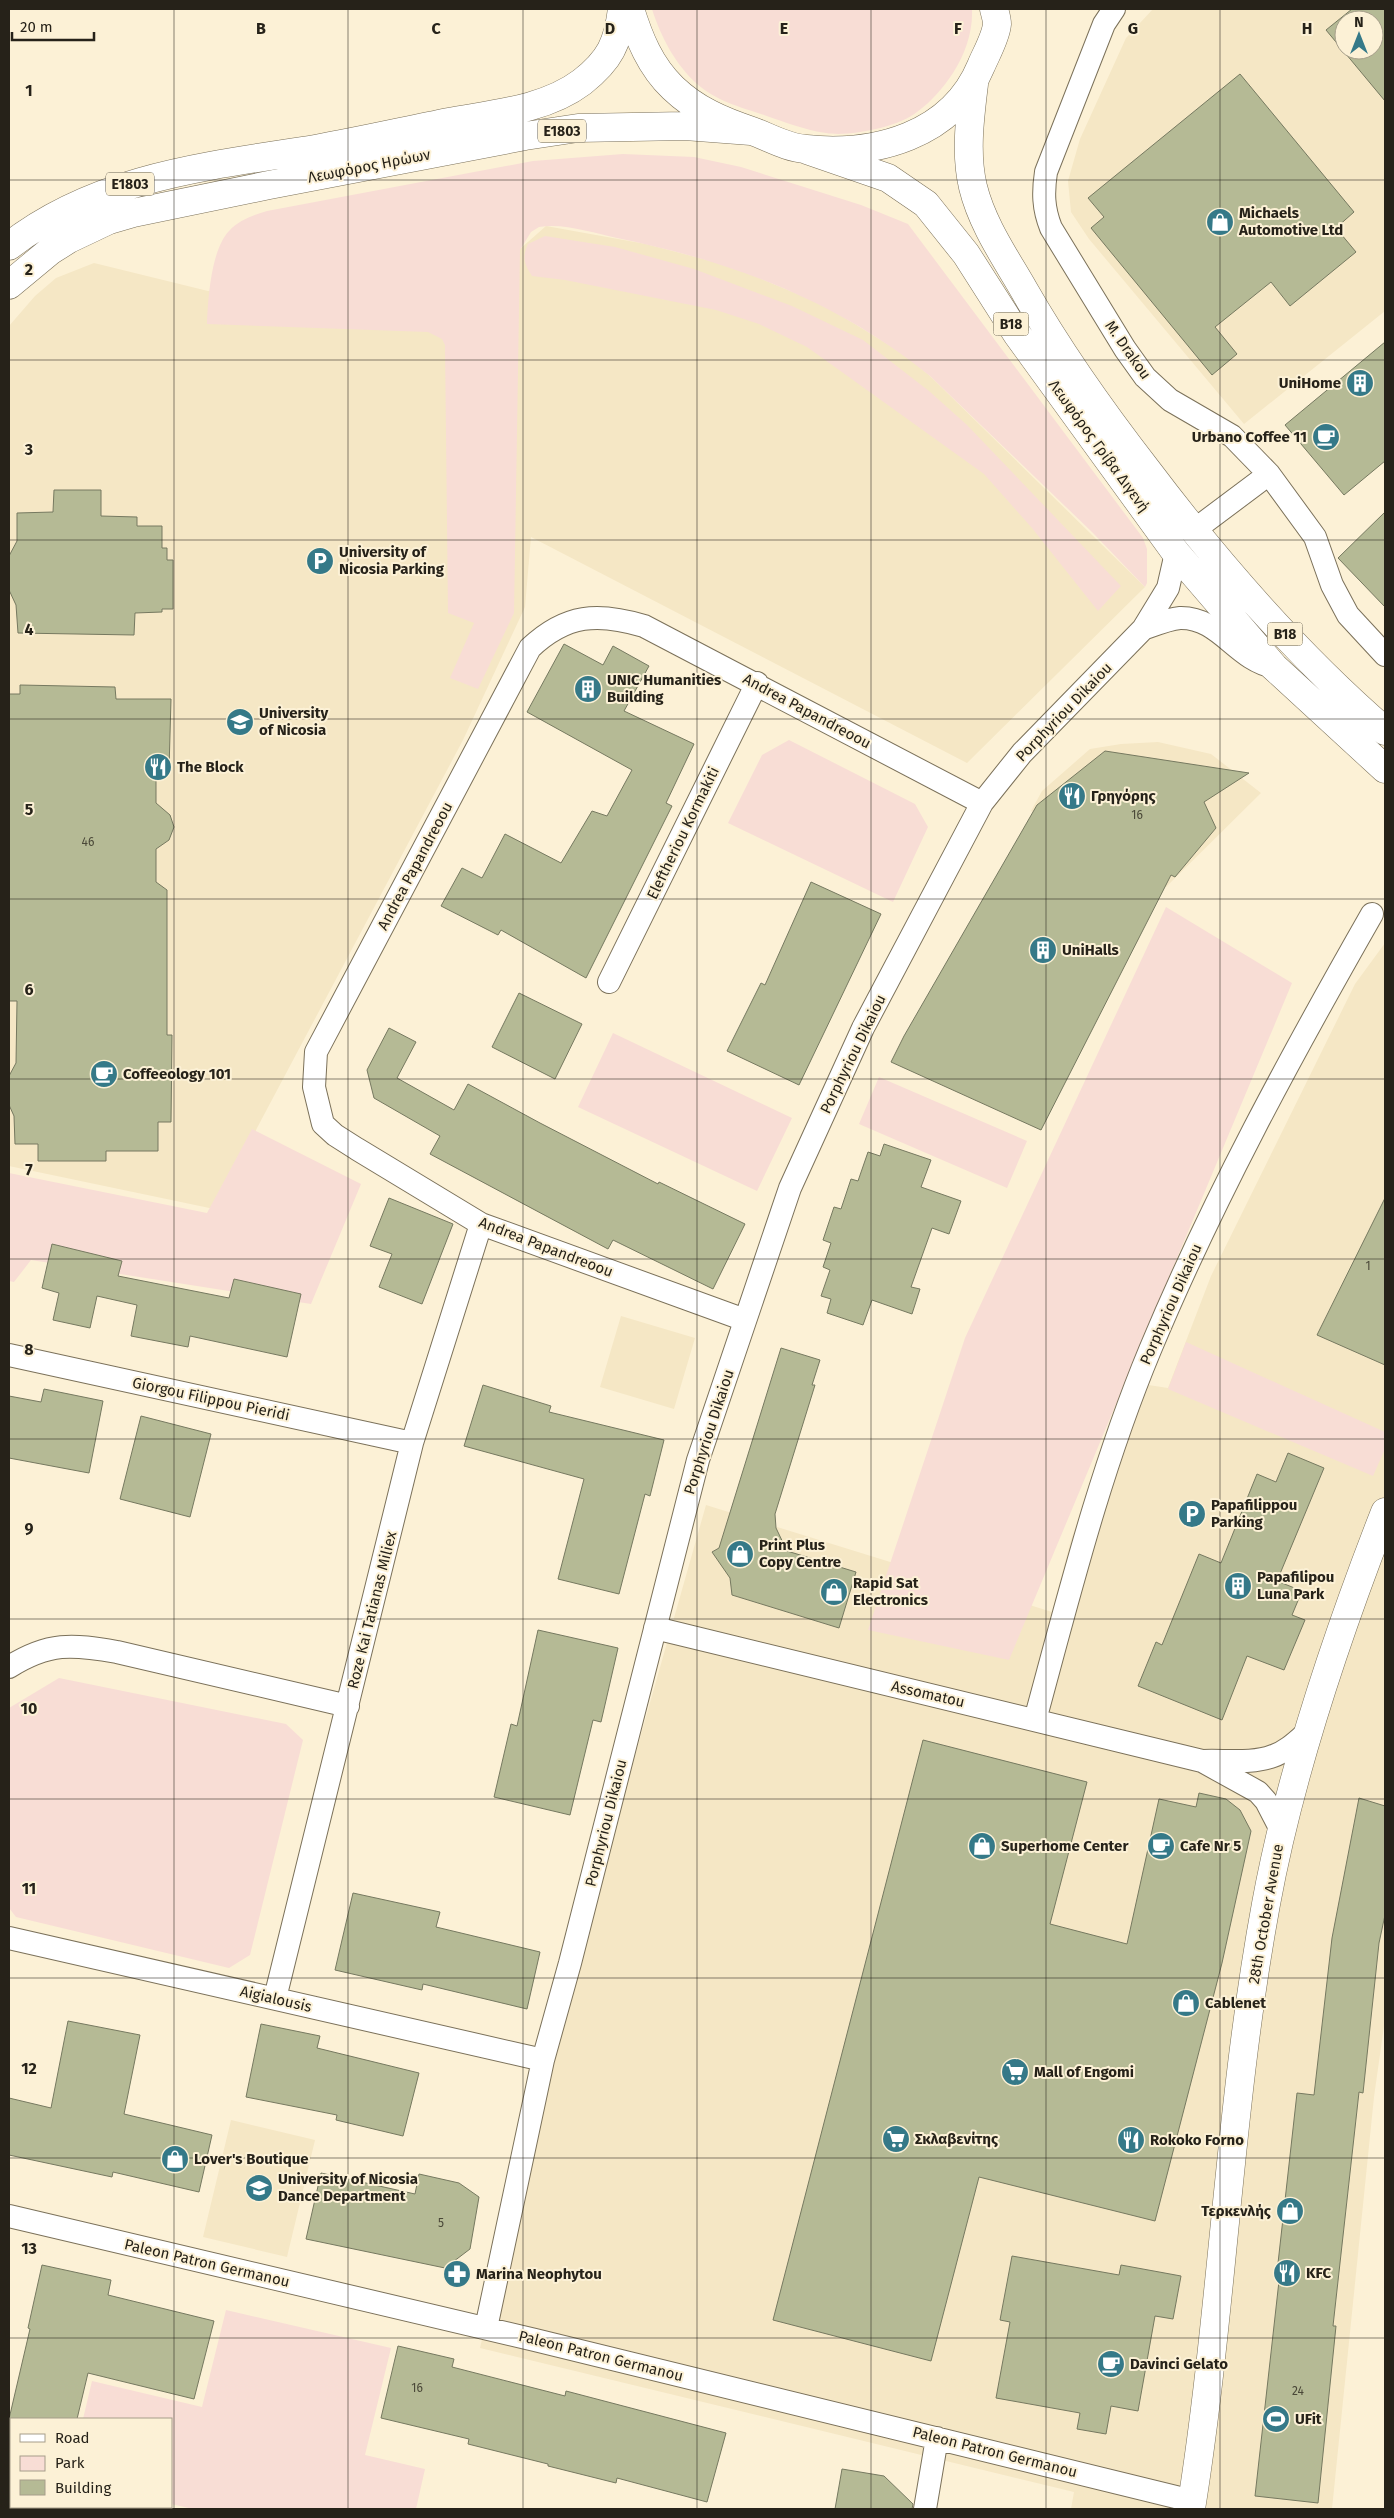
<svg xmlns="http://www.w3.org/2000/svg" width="1394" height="2518" font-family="'Fira Sans',sans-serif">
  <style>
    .built { fill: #f5e7c5; fill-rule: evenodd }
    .green { fill: #f8ddd5 }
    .building { fill: #b5ba95; stroke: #767960; fill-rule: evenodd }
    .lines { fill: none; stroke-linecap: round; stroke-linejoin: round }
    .minor-casing { stroke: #7b715a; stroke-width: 24 }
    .secondary-casing { stroke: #7b715a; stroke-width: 29 }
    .primary-casing { stroke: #7b715a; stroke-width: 29 }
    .minor { stroke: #fff; stroke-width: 22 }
    .secondary { stroke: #fff; stroke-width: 28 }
    .primary { stroke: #fff; stroke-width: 28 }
    .grid { fill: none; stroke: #262219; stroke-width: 1; stroke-opacity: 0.55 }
    .labels { text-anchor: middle; stroke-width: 4; stroke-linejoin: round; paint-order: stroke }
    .number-label { font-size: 12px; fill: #4a4838 }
    .shield { fill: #fcf1d6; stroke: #666052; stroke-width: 1 }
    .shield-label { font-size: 14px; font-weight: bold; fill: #262219 }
    .street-label { font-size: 15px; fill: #262219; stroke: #fcf1d6 }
    .poi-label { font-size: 15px; font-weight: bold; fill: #262219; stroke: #fcf1d6; text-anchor: start }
    .grid-label { font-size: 16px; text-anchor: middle; font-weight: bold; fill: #262219; stroke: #fcf1d6; stroke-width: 4; stroke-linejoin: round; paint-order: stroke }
  </style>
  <rect width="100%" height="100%" fill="#fcf1d6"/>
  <path class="built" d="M1153,9H1385V311L1244,424L1089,239L1071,212L1068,181L1080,139L1126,38ZM1344,20H1374V50H1344Z
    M546,226L646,244L730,266L824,305L902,353L930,376L1145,587L967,763L531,537L525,607L463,740L257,1128L219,1210L9,1166V326L35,296L56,278L94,263L208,291L520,249Z
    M1158,742L1211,754L1261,793L1166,887L1031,811L1042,791L1090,749L1121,744Z
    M1385,943V2019L1374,2097L1332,2509H1071L1074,2492L480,2348L548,2063L706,1505L1052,1612L1071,1540L1129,1382L1168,1388L1211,1276L1355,984Z
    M621,1316L695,1338L674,1409L600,1387Z
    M231,2120L315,2140L287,2257L203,2237Z"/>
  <path class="green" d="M652,9H972C973,32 965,54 953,73C943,88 932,101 917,112C899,127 849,137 826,133C805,130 784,122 764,115C740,107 716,101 696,83C675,64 660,35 652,9Z
    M623,154L694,157L741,167L861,205L908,224L1143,538L1147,549V583L1145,587L1093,533L930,376C837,301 734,262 617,238C593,233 564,223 539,227L531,232L520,250L514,613L478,689L450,678L474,623L448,613L445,345L442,339L428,332L207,324C208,299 211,250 229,231C239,220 254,215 267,211L533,161Z
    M545,236L615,247L694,269L792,306L863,340L929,391L967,425L1121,586L1098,611L1032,528L984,474L807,347L759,324L716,310L565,280L532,276C524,264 522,257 528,244Z
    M789,740L915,804L928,827L893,902L728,823L762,755Z
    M1166,907L1292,983L1009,1660L868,1630L965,1338Z
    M613,1033L792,1118L757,1191L578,1107Z
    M879,1077L1027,1141L1007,1188L859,1124Z
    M252,1129L361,1184L311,1304L31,1260L14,1282L9,1281V1173L207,1213Z
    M1186,1342L1385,1432V1449L1373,1476L1168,1389Z
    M59,1678L286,1724L303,1740L250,1955L229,1968L16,1917L9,1908V1708Z
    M226,2310L391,2348L365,2455L425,2469L416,2509H193L171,2504V2419H83L92,2381L202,2407Z"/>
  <path class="building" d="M1352,9H1385V101L1326,30ZM1344,20H1374V50H1344Z
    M1240,74L1354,212L1336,228L1356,252L1290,306L1271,282L1215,327L1237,354L1212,375L1091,228L1104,217L1088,198Z
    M1385,342V461L1344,495L1285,425Z
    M54,490H101V516L137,517V526H162V548H167V560H173V609H162V612L135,613L134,635L18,633L16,605L9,590V556L17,541V513L53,512Z
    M1385,512V607L1338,558Z
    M564,644L603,665L613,646L649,666L624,711L694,744L666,803L672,806L586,978L501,930L498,935L441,906L462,868L482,878L505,834L561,863L592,811L607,816L632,770L527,712Z
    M20,685L115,687L116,699H171L169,770L156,781V803L170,815L174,827L169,840L156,849V882L167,890V1035H172L171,1122H158V1151H106V1161H38V1144H15L14,1116L9,1105V1076L16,1063L17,1001H9V694H20Z
    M1105,751L1249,773L1204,802L1216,828L1175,877L1171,875L1041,1130L891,1062L904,1036L1037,805Z
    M811,882L881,914L799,1085L727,1051L761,983L765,985Z
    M519,993L582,1024L555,1079L492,1047Z
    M389,1028L416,1042L397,1078L454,1110L468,1084L540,1123L658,1184L659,1182L745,1224L713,1289L613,1240L608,1249L430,1154L440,1136L374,1098L367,1070Z
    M884,1144L931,1160L921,1187L961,1201L949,1234L932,1228L911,1287L920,1289L912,1314L872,1300L863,1325L827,1313L831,1299L821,1296L830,1270L823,1267L831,1243L823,1240L834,1207L841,1209L851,1179L858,1181L868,1152L880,1156Z
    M389,1198L453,1224L422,1304L379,1287L392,1254L370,1246Z
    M1385,1198V1365L1317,1335Z
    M52,1244L122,1261L118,1276L229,1298L234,1279L301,1294L287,1357L190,1336L188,1347L131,1336L137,1305L97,1296L90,1328L53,1320L59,1293L42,1288Z
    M781,1348L820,1360L812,1385H815L775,1514L776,1528L787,1551L856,1572L839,1628L732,1595L730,1578L712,1552L719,1548Z
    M483,1385L551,1406L549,1412L664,1440L650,1496L645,1494L619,1594L558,1579L584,1479L464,1446Z
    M44,1389L103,1401L89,1473L9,1458V1396L41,1402Z
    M141,1416L211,1434L190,1517L120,1499Z
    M1288,1453L1324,1468L1277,1581L1302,1591L1292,1615L1305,1620L1284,1670L1247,1656L1222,1720L1138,1686L1156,1642L1162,1645L1199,1554L1221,1563L1257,1474L1276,1482Z
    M538,1630L618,1648L601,1722L593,1720L570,1815L494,1797L511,1724L517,1726Z
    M923,1740L1087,1782L1050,1924L1127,1944L1159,1799L1196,1807L1199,1793L1226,1799L1240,1810L1251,1831L1222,1963L1155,2221L979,2177L931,2361L773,2320Z
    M1359,1798L1385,1806V1915L1379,1943L1363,2093L1359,2092L1333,2326H1336L1318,2503L1255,2496L1279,2281H1276L1297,2093L1314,2095L1332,1938Z
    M353,1893L440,1912L436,1927L540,1952L527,2009L423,1984L422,1990L335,1970Z
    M68,2021L140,2035L124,2114L212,2135L199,2192L113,2172L112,2177L9,2155V2098L51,2108Z
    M261,2024L320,2036L317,2048L419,2073L403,2136L336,2120L337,2115L246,2097Z
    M321,2173L415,2194L419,2174L459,2183L479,2197L470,2249L445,2268L306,2239Z
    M1012,2256L1119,2275L1121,2265L1181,2276L1173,2319L1155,2316L1138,2411L1111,2406L1106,2434L1077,2429L1080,2413L996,2398L1010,2322L1000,2320Z
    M42,2265L111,2280L108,2295L214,2321L194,2399L88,2373L77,2419H9L30,2329L28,2328Z
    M398,2346L454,2359L452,2367L565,2396L566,2391L726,2433L707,2502L617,2478L616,2483L548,2466V2464L468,2444L469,2439L381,2418Z
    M842,2469L884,2476L913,2504L912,2509H835Z"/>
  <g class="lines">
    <g class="minor-casing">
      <path id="minor" d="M1114,9L1104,24L1046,172C1043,192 1043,208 1051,228L1125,349L1145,377L1170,400L1232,436L1269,474L1315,537L1332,585L1348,615L1385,655
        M1193,531L1269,474
        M1143,629C1154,625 1168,619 1180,618C1220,617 1236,660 1274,667
        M609,982L757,683
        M745,1320L481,1224L357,1149L335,1135L323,1124L314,1087L316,1052L530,648C566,614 598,612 644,626L982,803
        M9,1355L412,1443
        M655,1628L1202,1761L1258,1792L1266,1801L1281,1830
        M9,1667C49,1642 72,1644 117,1652L348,1706
        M1035,1720C1069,1595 1100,1470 1150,1350C1213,1199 1291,1056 1372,914
        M1203,1761C1225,1760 1253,1764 1273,1756C1288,1751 1299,1739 1311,1729
        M9,1938L543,2060
        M275,1998L412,1443L481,1224
        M9,2216L535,2340L1192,2501
        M486,2328L543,2060L570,1963L698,1460L790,1188L863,1028L982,803L1022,753L1143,629L1168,588L1176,553
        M9,2479L11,2480
        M121,2507L131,2509
        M925,2509L937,2438"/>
    </g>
    <g class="secondary-casing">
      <path id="secondary" d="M1191,2509C1223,2308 1229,2104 1266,1904C1290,1773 1337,1635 1385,1512"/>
    </g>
    <g class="primary-casing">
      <path id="primary" d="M630,9C639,38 650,66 673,88C696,110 722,121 752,131C769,137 787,148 806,149C875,156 952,136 981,66C986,54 996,37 997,24C997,19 995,13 994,9
        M974,84C970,117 965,154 973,187C982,224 1005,257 1024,290C1060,353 1102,412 1147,470C1218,564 1296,654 1385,731
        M804,149L888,178L926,204L966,254L1017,334L1176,553L1274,667L1385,769
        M9,246C97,177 208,166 315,149C360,141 404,131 449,122C492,114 545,110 582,82C610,60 618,43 622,9
        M9,285L50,251L69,239L109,220L133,213L269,185L525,136L578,128L685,126L751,131"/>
    </g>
    <use href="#minor" class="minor"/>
    <use href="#secondary" class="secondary"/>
    <use href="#primary" class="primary"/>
  </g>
  <path class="grid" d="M174,9V2509M348,9V2509M523,9V2509M697,9V2509M871,9V2509M1046,9V2509M1220,9V2509M9,180H1385M9,360H1385M9,540H1385M9,719H1385M9,899H1385M9,1079H1385M9,1259H1385M9,1439H1385M9,1619H1385M9,1799H1385M9,1978H1385M9,2158H1385M9,2338H1385"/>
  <defs>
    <g id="shop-disc" transform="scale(1.4375)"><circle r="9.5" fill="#357988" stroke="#fcf1d6"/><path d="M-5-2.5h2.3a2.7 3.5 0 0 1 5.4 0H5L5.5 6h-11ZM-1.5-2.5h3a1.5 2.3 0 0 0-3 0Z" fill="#fff"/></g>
    <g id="building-disc" transform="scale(1.4375)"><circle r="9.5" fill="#357988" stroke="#fcf1d6"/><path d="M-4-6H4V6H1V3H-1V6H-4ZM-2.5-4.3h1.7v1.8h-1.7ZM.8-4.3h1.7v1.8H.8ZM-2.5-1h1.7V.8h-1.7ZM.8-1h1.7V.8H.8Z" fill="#fff"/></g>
    <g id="cafe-disc" transform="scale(1.4375)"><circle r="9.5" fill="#357988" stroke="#fcf1d6"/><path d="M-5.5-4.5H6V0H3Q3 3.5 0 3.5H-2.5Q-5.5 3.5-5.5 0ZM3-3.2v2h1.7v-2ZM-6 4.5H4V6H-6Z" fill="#fff"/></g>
    <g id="parking-disc" transform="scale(1.4375)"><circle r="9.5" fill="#357988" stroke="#fcf1d6"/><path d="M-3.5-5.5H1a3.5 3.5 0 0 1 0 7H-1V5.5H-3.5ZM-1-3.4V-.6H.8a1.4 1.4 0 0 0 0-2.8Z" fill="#fff"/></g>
    <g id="university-disc" transform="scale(1.4375)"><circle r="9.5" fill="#357988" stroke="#fcf1d6"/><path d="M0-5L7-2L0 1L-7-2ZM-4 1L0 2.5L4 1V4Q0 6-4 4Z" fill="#fff"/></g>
    <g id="restaurant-disc" transform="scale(1.4375)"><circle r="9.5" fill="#357988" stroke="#fcf1d6"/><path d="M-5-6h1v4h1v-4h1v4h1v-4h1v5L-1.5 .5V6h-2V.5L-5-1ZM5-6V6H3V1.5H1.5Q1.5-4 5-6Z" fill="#fff"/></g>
    <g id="supermarket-disc" transform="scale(1.4375)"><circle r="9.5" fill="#357988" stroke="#fcf1d6"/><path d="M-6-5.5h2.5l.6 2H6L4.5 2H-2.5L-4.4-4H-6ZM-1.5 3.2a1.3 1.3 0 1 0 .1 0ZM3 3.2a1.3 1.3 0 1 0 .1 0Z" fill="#fff"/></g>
    <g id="pharmacy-disc" transform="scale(1.4375)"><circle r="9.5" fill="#357988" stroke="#fcf1d6"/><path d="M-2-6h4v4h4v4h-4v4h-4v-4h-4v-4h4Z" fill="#fff"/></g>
    <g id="stadium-disc" transform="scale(1.4375)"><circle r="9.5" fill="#357988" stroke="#fcf1d6"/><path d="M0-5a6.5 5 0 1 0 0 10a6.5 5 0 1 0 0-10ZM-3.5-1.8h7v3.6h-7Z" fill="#fff"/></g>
  </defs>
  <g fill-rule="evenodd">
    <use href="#shop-disc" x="1220" y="222"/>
    <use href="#building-disc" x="1360" y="383"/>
    <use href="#cafe-disc" x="1326" y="437"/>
    <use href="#parking-disc" x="320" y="561"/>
    <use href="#building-disc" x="588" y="689"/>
    <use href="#university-disc" x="240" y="722"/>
    <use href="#restaurant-disc" x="158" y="767"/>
    <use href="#restaurant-disc" x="1072" y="796"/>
    <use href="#building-disc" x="1043" y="950"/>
    <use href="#cafe-disc" x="104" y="1074"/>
    <use href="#parking-disc" x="1192" y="1514"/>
    <use href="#shop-disc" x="740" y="1554"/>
    <use href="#building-disc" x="1238" y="1586"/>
    <use href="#shop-disc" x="834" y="1592"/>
    <use href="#shop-disc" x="982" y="1846"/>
    <use href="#cafe-disc" x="1161" y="1846"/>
    <use href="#shop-disc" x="1186" y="2003"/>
    <use href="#supermarket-disc" x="1015" y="2072"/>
    <use href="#supermarket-disc" x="896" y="2139"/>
    <use href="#restaurant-disc" x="1131" y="2140"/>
    <use href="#shop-disc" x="175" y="2159"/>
    <use href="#university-disc" x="259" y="2188"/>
    <use href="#shop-disc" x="1290" y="2211"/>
    <use href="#restaurant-disc" x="1287" y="2273"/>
    <use href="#pharmacy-disc" x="457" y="2274"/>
    <use href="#cafe-disc" x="1111" y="2364"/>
    <use href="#stadium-disc" x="1276" y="2419"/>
  </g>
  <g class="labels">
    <g class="number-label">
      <text x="1137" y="819">16</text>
      <text x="88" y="846">46</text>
      <text x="1368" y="1270">1</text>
      <text x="441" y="2227">5</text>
      <text x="417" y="2392">16</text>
      <text x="1298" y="2395">24</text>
    </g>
    <g class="shield">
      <rect x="538" y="119.5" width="48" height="23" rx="4"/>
      <rect x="106" y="172.5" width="48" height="23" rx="4"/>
      <rect x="993.5" y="312.5" width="35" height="23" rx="4"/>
      <rect x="1267.5" y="622.5" width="35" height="23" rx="4"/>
    </g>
    <g class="shield-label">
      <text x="562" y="136">E1803</text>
      <text x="130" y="189">E1803</text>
      <text x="1011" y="329">B18</text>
      <text x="1285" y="639">B18</text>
    </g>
    <g class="street-label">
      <text transform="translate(369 166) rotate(-11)" y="5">Λεωφόρος Ηρώων</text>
      <text transform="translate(1128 350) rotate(55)" y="5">M. Drakou</text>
      <text transform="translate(1099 446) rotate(54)" y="5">Λεωφόρος Γρίβα Διγενή</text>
      <text transform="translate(807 711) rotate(28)" y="5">Andrea Papandreoou</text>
      <text transform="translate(1064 712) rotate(-46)" y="5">Porphyriou Dikaiou</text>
      <text transform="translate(683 833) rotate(-64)" y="5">Eleftheriou Kormakiti</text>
      <text transform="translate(415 866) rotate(-62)" y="5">Andrea Papandreoou</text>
      <text transform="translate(853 1054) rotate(-64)" y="5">Porphyriou Dikaiou</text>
      <text transform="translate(546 1247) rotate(21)" y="5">Andrea Papandreoou</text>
      <text transform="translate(1171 1304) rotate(-66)" y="5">Porphyriou Dikaiou</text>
      <text transform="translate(211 1399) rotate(12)" y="5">Giorgou Filippou Pieridi</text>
      <text transform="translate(709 1432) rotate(-72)" y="5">Porphyriou Dikaiou</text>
      <text transform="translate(372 1610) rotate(-76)" y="5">Roze Kai Tatianas Miliex</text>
      <text transform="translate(928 1694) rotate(13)" y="5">Assomatou</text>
      <text transform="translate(606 1823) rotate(-76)" y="5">Porphyriou Dikaiou</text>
      <text transform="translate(1266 1914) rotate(-80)" y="5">28th October Avenue</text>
      <text transform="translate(276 1999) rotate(13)" y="5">Aigialousis</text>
      <text transform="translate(207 2263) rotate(13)" y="5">Paleon Patron Germanou</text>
      <text transform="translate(601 2356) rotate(14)" y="5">Paleon Patron Germanou</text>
      <text transform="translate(995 2452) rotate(14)" y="5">Paleon Patron Germanou</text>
    </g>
    <g class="poi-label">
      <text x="1239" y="218">Michaels<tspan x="1239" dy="17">Automotive Ltd</tspan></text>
      <text x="1341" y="388" text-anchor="end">UniHome</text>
      <text x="1307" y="442" text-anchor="end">Urbano Coffee 11</text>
      <text x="339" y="557">University of<tspan x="339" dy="17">Nicosia Parking</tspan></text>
      <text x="607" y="685">UNIC Humanities<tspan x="607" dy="17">Building</tspan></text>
      <text x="259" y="718">University<tspan x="259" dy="17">of Nicosia</tspan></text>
      <text x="177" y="772">The Block</text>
      <text x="1091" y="801">Γρηγόρης</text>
      <text x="1062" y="955">UniHalls</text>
      <text x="123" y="1079">Coffeeology 101</text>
      <text x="1211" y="1510">Papafilippou<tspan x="1211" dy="17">Parking</tspan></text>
      <text x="759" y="1550">Print Plus<tspan x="759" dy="17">Copy Centre</tspan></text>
      <text x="1257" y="1582">Papafilipou<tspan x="1257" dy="17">Luna Park</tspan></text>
      <text x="853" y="1588">Rapid Sat<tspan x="853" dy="17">Electronics</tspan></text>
      <text x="1001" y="1851">Superhome Center</text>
      <text x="1180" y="1851">Cafe Nr 5</text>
      <text x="1205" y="2008">Cablenet</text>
      <text x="1034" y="2077">Mall of Engomi</text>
      <text x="915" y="2144">Σκλαβενίτης</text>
      <text x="1150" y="2145">Rokoko Forno</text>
      <text x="194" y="2164">Lover's Boutique</text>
      <text x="278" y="2184">University of Nicosia<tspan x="278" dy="17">Dance Department</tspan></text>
      <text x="1271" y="2216" text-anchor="end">Τερκενλής</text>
      <text x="1306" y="2278">KFC</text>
      <text x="476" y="2279">Marina Neophytou</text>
      <text x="1130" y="2369">Davinci Gelato</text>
      <text x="1295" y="2424">UFit</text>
    </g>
  </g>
  <g class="grid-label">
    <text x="261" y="34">B</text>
    <text x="436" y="34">C</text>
    <text x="610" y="34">D</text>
    <text x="784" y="34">E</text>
    <text x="958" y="34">F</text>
    <text x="1133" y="34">G</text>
    <text x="1307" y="34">H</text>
    <text x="29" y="96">1</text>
    <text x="29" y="275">2</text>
    <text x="29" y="455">3</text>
    <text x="29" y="635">4</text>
    <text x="29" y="815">5</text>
    <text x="29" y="995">6</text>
    <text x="29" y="1175">7</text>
    <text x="29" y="1355">8</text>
    <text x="29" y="1534">9</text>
    <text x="29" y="1714">10</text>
    <text x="29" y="1894">11</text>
    <text x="29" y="2074">12</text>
    <text x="29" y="2254">13</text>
  </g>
  <rect width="1394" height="2518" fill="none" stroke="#262219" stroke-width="20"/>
  <rect x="10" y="2418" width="162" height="90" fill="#fcf1d6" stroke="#a69e8a"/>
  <rect x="20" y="2434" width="25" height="8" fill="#ffffff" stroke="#a69e8a"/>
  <text x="55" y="2443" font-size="15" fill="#262219">Road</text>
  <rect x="20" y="2456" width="25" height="15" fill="#f8ddd5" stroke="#a69e8a"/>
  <text x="55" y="2468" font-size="15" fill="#262219">Park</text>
  <rect x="20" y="2480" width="25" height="15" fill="#b5ba95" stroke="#a69e8a"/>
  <text x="55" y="2493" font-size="15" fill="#262219">Building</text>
  <g transform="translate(1359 35)"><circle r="24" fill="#fcf1d6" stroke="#a69e8a"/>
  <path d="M0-4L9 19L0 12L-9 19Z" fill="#357988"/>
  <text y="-8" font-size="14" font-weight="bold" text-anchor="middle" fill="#262219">N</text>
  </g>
  <path d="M12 32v8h82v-8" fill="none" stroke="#262219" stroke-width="2.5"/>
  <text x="20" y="32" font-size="15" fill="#262219" stroke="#fcf1d6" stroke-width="4" paint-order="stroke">20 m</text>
</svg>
